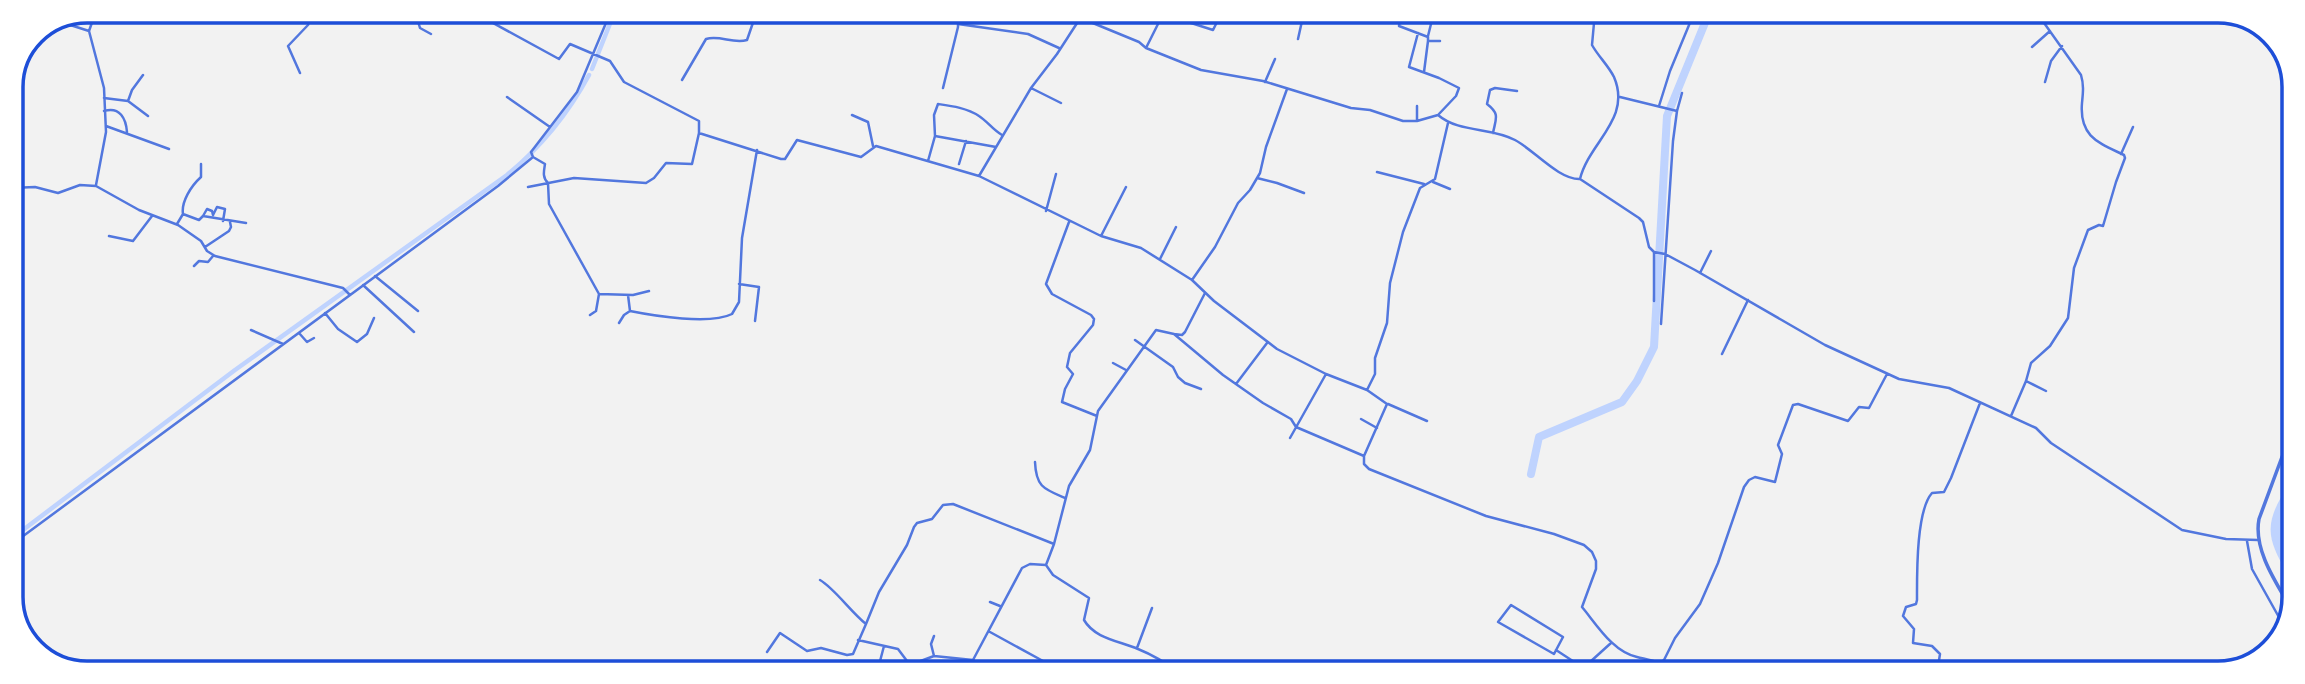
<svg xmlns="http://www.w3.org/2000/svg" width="2305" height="684" font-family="Merriweather,serif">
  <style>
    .water { fill: #bfd3fe }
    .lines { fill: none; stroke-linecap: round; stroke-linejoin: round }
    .canal { stroke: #bfd3fe; stroke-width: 4.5 }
    .river { stroke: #bfd3fe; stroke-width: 8 }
    .minor { stroke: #5277de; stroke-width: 2.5 }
    .tertiary { stroke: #5277de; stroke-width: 3.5 }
    .rim { fill: none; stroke: #1d4ed8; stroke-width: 3.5 }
  </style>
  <rect width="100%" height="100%" fill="#f2f2f2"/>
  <path class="water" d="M2292,480V581C2265,537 2262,524 2292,480Z"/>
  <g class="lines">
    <path class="canal" d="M592,69L615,11
      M11,539L235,370L507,175C541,147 568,114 589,75"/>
    <path class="river" d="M1531,474L1539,437L1622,402L1637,381L1654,347L1667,116L1709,13"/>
    <path class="minor" d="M96,11L89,31L104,88L106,132L96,185
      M419,11L417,18L420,28L431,34
      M471,11L559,59L570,44L610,61L624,82L699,121V133L692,164L666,163L654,178L646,183L574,178L528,187
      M1066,12L1139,42L1146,48L1201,70L1263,81L1351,108L1370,110L1403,121H1417L1438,115C1459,133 1491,127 1515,140C1534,150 1559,180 1580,179
      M1401,12L1399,26L1428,37V41H1440
      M1511,12L1594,22
      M1595,12L1592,45C1598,56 1608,65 1614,77C1632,119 1589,142 1580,179L1639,218L1643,222L1649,247L1654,252L1665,254L1695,270L1825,345L1899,379L1949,388L2036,428L2051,443L2182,530L2226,539L2258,540
      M64,23L89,31
      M958,24L1028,34L1059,48
      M1418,33L1409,67L1439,78L1459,88L1456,96L1438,115
      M1428,36L1434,12
      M1298,39L1304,12
      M2032,47L2050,31
      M1146,48L1163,14L1213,30L1222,12
      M1424,72L1428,41
      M300,73L288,46L308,25L313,11
      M682,80L706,39C720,35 733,44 747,40L757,11
      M1265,82L1275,59
      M2045,82L2051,61L2062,46
      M943,88L958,27V14L961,12
      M1031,88L1061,103
      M507,97L550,127
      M1620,97L1677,111
      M104,98L128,101L148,116
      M128,101L132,90L143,75
      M1417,106V121
      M1659,106L1670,71L1694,13
      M104,111C120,106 126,119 127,132
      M852,115L868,122L873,146
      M106,126L169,149
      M699,133L781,159H785L797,140L861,157L876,146L979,176L1101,236L1141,248L1192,280L1214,301L1277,349L1326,374L1367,390L1387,404L1364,456V464L1369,469L1486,516L1554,534L1584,545L1592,552L1596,561V569L1582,607C1597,625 1613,652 1637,657C1645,659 1652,660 1659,663L1664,660L1675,638L1700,604L1718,563L1744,487L1749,480L1755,477L1775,482L1782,454L1778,445L1793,405L1798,404L1848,421L1859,407L1869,408L1887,374
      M1493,133C1496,118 1500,114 1487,104L1490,90L1495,88L1517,91
      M935,136L996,147
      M2121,154L2133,127
      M928,161L935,136L934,115L938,104C952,106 967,108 979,116C987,121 993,130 1002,135
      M201,164V177C191,186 181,202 183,214L199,220L203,216L246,223
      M959,164L966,141
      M1377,172L1424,184
      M979,176L1031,88L1057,54L1081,17
      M1257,178L1277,183L1304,193
      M1433,182L1450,189
      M11,188L35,187L58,193L80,185L96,186L139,210L178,225L201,241L207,251L215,256L343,288L350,295
      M1046,211L1056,174
      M213,215L217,207L225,209L223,221
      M203,216L207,209L212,211L213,215
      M1069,222L1046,284L1052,294L1091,315L1094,319L1093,325L1070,353L1067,367L1073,374L1065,389L1062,402L1097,416
      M177,224L183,214
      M109,236L133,241L152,216
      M1101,236L1126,187
      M205,247L229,231L231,227L230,222
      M1160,259L1176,227
      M194,266L199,261L208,262L213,256
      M1700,273L1711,251
      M375,276L418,311
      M1192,280L1215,247L1238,203L1250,190L1260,173L1266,147L1287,89
      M739,284L759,287L755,321
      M363,285L414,332
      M599,294L633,295L649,291
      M628,295L630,311
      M1654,301V252
      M325,313L338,329L357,342L367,334L374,318
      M590,315L596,311L599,294L549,204L548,183C542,177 544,171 545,164L533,157L531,152L577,92L611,11
      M619,323L624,315L630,311C655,316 710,325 732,314L739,302L742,238L757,150
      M1661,324L1673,141L1677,111L1682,93
      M251,330L283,344
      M299,333L307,342L314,338
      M1174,334L1182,335L1185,332L1205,293
      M1135,340L1173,367L1178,377L1185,383L1201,389
      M1722,354L1748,300
      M1113,363L1126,370
      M2026,381L2046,391
      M1236,384L1267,343
      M1367,390L1375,374V358L1387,323L1390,283L1403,232L1420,188L1435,179L1448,123
      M2290,390L2293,392
      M1388,404L1427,421
      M2011,416L2026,381L2031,363L2050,346L2068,318L2074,268L2088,230L2099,225L2103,226L2116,182L2125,158L2124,155C2099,143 2079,137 2082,103C2083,93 2084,85 2081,75L2037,13
      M1361,419L1377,428
      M1290,438L1326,374
      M1035,462C1036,487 1044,489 1065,498
      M2247,541L2252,569L2285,628
      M11,545L498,186L533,157
      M1046,565L1054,544L1069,486L1090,450L1098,411L1156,330L1174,334L1223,375L1263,403L1291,419L1296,427L1364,456
      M990,602L1000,606
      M1511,605L1563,637L1554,654L1498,622Z
      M866,624L879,592L907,545L914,527L917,523L932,519L943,505L953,504L1054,544
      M990,632L1043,661L1055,672
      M858,640L898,649L910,665L934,656L973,660L1022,568L1030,564L1046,565L1053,575L1089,598L1084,620C1095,639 1120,641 1138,649C1153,655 1166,663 1178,672
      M1137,648L1152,608
      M1556,650L1585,669
      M767,652L780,633L807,651L821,648L847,655L853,654L866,624C851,612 834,588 820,580
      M2256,654L2269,652
      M934,656L931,644L934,636
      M973,660L976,662L974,672
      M1590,662L1611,643
      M879,665L884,646
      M910,665L911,672
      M1151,672L1162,661
      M1583,673L1590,662L1607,673
      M1937,673L1940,654L1932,646L1913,643L1914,629L1903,616L1906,607L1916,604L1917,600C1917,575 1916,511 1932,493L1944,492L1951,478L1980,403"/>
    <path class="tertiary" d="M2292,610C2277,584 2253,550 2259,519L2282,457L2293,438"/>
  </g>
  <path d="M0 0H2305V684H0ZM87 23H2218A64 64 0 0 1 2282 87V597A64 64 0 0 1 2218 661H87A64 64 0 0 1 23 597V87A64 64 0 0 1 87 23Z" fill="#fff" fill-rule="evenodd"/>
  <path class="rim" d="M87 23H2218A64 64 0 0 1 2282 87V597A64 64 0 0 1 2218 661H87A64 64 0 0 1 23 597V87A64 64 0 0 1 87 23Z"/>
</svg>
